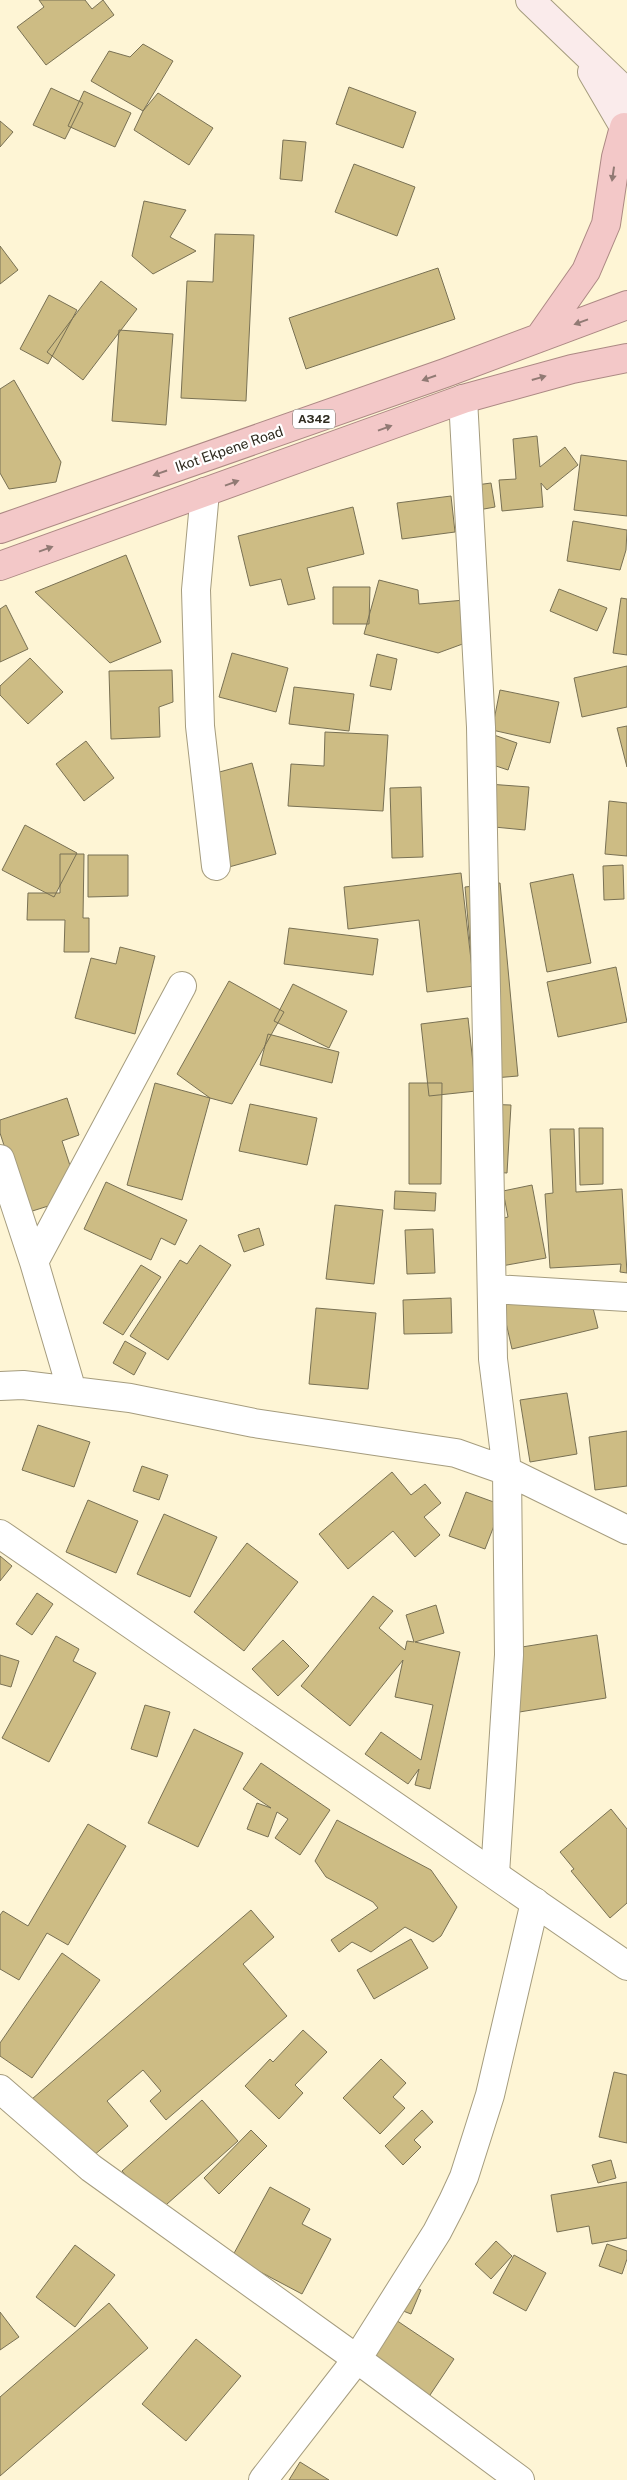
<svg xmlns="http://www.w3.org/2000/svg" width="627" height="2480" font-family="'Public Sans',sans-serif">
  <style>
    .building { fill: #cdbc84; stroke: #797154 }
    .lines { fill: none; stroke-linecap: round; stroke-linejoin: round }
    .minor-casing { stroke: #a59c7e; stroke-width: 30 }
    .tertiary-casing { stroke: #a59c7e; stroke-width: 30 }
    .secondary-casing { stroke: #a59c7e; stroke-width: 30 }
    .trunk-casing { stroke: #ac8984; stroke-width: 30 }
    .minor { stroke: #fff; stroke-width: 28 }
    .tertiary { stroke: #fff; stroke-width: 28 }
    .secondary { stroke: #faebeb; stroke-width: 28 }
    .trunk { stroke: #f3c8c8; stroke-width: 28 }
    .oneway { fill: #917a74 }
    .labels { text-anchor: middle; stroke-width: 4.5; stroke-linejoin: round; paint-order: stroke }
    .shield { fill: #fff; stroke: #6d6b62; stroke-width: 1 }
    .shield-label { font-size: 12px; font-weight: bold; fill: #2f2b1f }
    .street-label { font-size: 14px; fill: #2f2b1f; stroke: #fff }
  </style>
  <rect width="100%" height="100%" fill="#fef5d5"/>
  <path class="building" d="M39,0H85L92,9L103,0L114,15L46,65L17,27L44,7Z
    M143,44L173,61L143,111L91,81L109,51L130,57Z
    M349,87L416,112L403,148L336,124Z
    M51,88L83,103L65,139L33,125Z
    M84,91L131,113L115,147L68,126Z
    M158,93L213,128L189,165L134,130L143,111Z
    M0,121L13,132L0,147Z
    M283,140L306,142L302,181L280,179Z
    M354,164L415,187L397,236L335,212Z
    M144,201L186,210L170,237L196,251L153,274L132,256Z
    M215,234L254,235L246,401L181,398L187,281L213,282Z
    M0,246L18,270L0,284Z
    M438,268L455,319L306,369L289,318Z
    M101,281L137,309L83,380L47,352Z
    M49,295L77,310L48,364L20,349Z
    M119,330L173,334L166,425L112,421Z
    M14,380L61,462L56,482L9,489L0,473V389Z
    M537,436L540,467L565,447L578,465L547,490L541,483L543,507L502,511L499,480L516,479L513,439Z
    M581,455L627,461V516L574,510Z
    M491,483L495,507L473,511L469,486Z
    M451,496L455,532L402,539L397,503Z
    M353,507L364,554L307,568L315,599L288,605L281,579L250,586L238,536Z
    M573,521L627,530L626,550L620,570L567,561Z
    M126,555L161,642L110,663L35,592Z
    M379,580L418,590L419,604L465,600L468,642L438,653L364,634Z
    M333,587H370L369,624H333Z
    M559,589L607,608L597,631L550,611Z
    M621,598L627,599V655L613,653Z
    M6,605L28,649L0,662V609Z
    M232,653L288,668L276,712L219,697Z
    M377,654L397,659L391,690L370,686Z
    M30,658L63,692L28,724L0,695V686Z
    M627,666V707L582,717L574,678Z
    M172,670L173,702L159,707L160,737L111,739L109,671Z
    M294,687L354,694L349,731L289,724Z
    M500,690L559,702L550,743L492,730Z
    M627,726V767L617,728Z
    M325,732L388,735L383,811L288,806L291,764L324,766Z
    M494,735L517,743L508,770L484,762Z
    M86,741L114,778L84,801L56,764Z
    M252,763L276,854L229,867L205,776Z
    M488,784L529,787L525,830L484,826Z
    M421,787L423,857L392,858L390,788Z
    M609,801L627,803V856L605,854Z
    M25,825L77,853L54,897L2,870Z
    M60,854H84L83,918H89V952H64L65,920H27L28,893H60Z
    M88,855H128V896L88,897Z
    M623,865L624,899L604,900L603,866Z
    M461,873L474,986L427,992L419,920L348,929L344,887Z
    M573,874L591,963L547,972L530,883Z
    M500,883L518,1076L482,1079L465,887Z
    M289,928L378,939L373,975L284,964Z
    M120,947L155,956L135,1034L75,1018L91,958L116,964Z
    M616,967L627,1022L558,1037L547,982Z
    M229,981L284,1012L232,1104L210,1098L177,1074Z
    M293,984L347,1011L329,1048L274,1021Z
    M468,1018L476,1091L429,1096L421,1024Z
    M268,1034L339,1052L332,1083L260,1065Z
    M155,1083L210,1098L182,1200L127,1185Z
    M409,1083H442L441,1184H409Z
    M67,1098L79,1135L62,1141L80,1196L26,1213L0,1133V1120Z
    M250,1104L317,1118L307,1165L239,1151Z
    M481,1104L511,1105L507,1173L477,1171Z
    M579,1128H603V1184L580,1185Z
    M550,1129H574L576,1192L622,1189L627,1273L620,1272L621,1264L550,1268L545,1194L553,1193Z
    M106,1182L187,1220L175,1245L161,1238L151,1260L84,1229Z
    M532,1185L546,1258L496,1267L487,1222L508,1217L503,1191Z
    M395,1191L436,1193L435,1211L394,1209Z
    M335,1205L383,1210L374,1284L326,1279Z
    M259,1228L264,1245L244,1252L238,1235Z
    M433,1229L435,1273L407,1274L405,1230Z
    M200,1245L231,1265L168,1360L130,1336L180,1260L187,1264Z
    M141,1265L161,1277L123,1335L103,1323Z
    M587,1284L598,1328L512,1349L502,1305Z
    M451,1298L452,1333L404,1334L403,1300Z
    M316,1308L376,1313L368,1389L309,1384Z
    M125,1341L146,1353L134,1375L113,1363Z
    M567,1393L577,1454L530,1462L520,1400Z
    M38,1425L90,1442L74,1487L22,1470Z
    M627,1431V1486L595,1490L589,1437Z
    M142,1466L168,1475L159,1500L133,1491Z
    M392,1472L411,1495L425,1484L441,1503L424,1517L440,1535L415,1557L393,1531L348,1569L319,1534Z
    M466,1492L502,1505L485,1549L449,1536Z
    M88,1500L138,1521L116,1573L66,1552Z
    M164,1514L217,1537L190,1597L137,1574Z
    M247,1543L298,1582L244,1651L194,1612Z
    M0,1556L12,1566L0,1581Z
    M37,1593L53,1604L32,1635L16,1624Z
    M373,1596L393,1611L379,1628L405,1650L407,1641L414,1642L406,1615L436,1605L444,1633L415,1642L460,1652L430,1789L415,1785L419,1769L408,1784L365,1754L381,1732L421,1760L433,1705L395,1697L403,1660L350,1726L301,1686Z
    M597,1635L606,1698L507,1714L497,1651Z
    M56,1636L79,1649L73,1661L96,1673L49,1762L2,1738Z
    M283,1640L309,1666L278,1696L252,1669Z
    M0,1655L19,1661L11,1687L0,1684Z
    M145,1705L170,1712L157,1757L131,1749Z
    M194,1729L243,1753L198,1847L148,1823Z
    M261,1763L330,1810L300,1855L275,1838L288,1819L277,1812L268,1837L247,1829L257,1803L271,1808L243,1789Z
    M611,1809L627,1829V1903L610,1918L571,1871L574,1869L560,1852Z
    M337,1820L431,1870L457,1907L441,1936L433,1942L405,1927L371,1952L352,1942L339,1952L331,1940L378,1908L373,1902L326,1877L315,1861Z
    M88,1824L126,1846L68,1945L47,1933L19,1980L0,1969V1915L3,1911L28,1926Z
    M251,1910L274,1937L243,1964L287,2016L166,2120L150,2101L161,2091L143,2070L107,2101L128,2126L86,2162L32,2099Z
    M411,1939L428,1968L374,1999L357,1970Z
    M62,1953L100,1980L32,2078L0,2056V2043Z
    M303,2030L327,2052L295,2085L303,2093L279,2119L245,2086L270,2059L273,2062Z
    M381,2059L406,2083L393,2097L405,2108L380,2134L343,2098Z
    M614,2072L627,2075V2143L599,2137Z
    M202,2100L238,2141L158,2212L122,2171Z
    M422,2110L433,2122L414,2140L421,2147L403,2165L385,2146Z
    M251,2130L267,2146L219,2194L204,2178Z
    M611,2160L616,2178L598,2183L592,2165Z
    M627,2182V2238L592,2244L589,2226L557,2232L551,2195Z
    M270,2187L310,2209L302,2224L331,2239L302,2294L232,2257Z
    M496,2241L512,2256L491,2279L475,2264Z
    M607,2244L627,2251V2259L622,2274L599,2266Z
    M75,2245L115,2275L75,2327L36,2297Z
    M514,2255L546,2273L526,2311L493,2293Z
    M400,2281L421,2290L411,2314L390,2306Z
    M109,2303L148,2348L0,2476V2397Z
    M381,2310L454,2359L424,2404L351,2355Z
    M0,2312L19,2337L0,2350Z
    M196,2339L241,2376L186,2441L142,2404Z
    M300,2462L329,2480H289Z"/>
  <g class="lines">
    <g class="minor-casing">
      <path id="minor" d="M463,399L481,727L493,1359L507,1471L509,1655L495,1874
        M205,492L196,590L200,726L216,866
        M0,1159L34,1262L72,1391
        M34,1262L182,986
        M493,1289L627,1297
        M0,1386L23,1385L130,1398L254,1423L456,1453L507,1471L627,1530
        M0,2089L91,2168L357,2359L520,2480
        M263,2480L357,2359L437,2232L452,2203L464,2177L490,2095L535,1902"/>
    </g>
    <g class="tertiary-casing">
      <path id="tertiary" d="M0,1534L627,1966"/>
    </g>
    <g class="secondary-casing">
      <path id="secondary" d="M530,0L627,93
        M592,72L627,132"/>
    </g>
    <g class="trunk-casing">
      <path id="trunk" d="M539,338L586,271L606,224L616,157L624,127
        M0,529L445,373L627,305
        M0,566L463,399L572,369L627,358"/>
    </g>
    <use href="#minor" class="minor"/>
    <use href="#tertiary" class="tertiary"/>
    <use href="#secondary" class="secondary"/>
    <use href="#trunk" class="trunk"/>
  </g>
  <defs><path id="oneway-solid" d="M-6-.8H1V-3.2L6.5 0L1 3.2V.8H-6Z" transform="scale(1.25)"/></defs>
  <g class="oneway">
    <use href="#oneway-solid" transform="translate(613 174) rotate(98)"/>
    <use href="#oneway-solid" transform="translate(581 322) rotate(160)"/>
    <use href="#oneway-solid" transform="translate(429 378) rotate(161)"/>
    <use href="#oneway-solid" transform="translate(539 378) rotate(-16)"/>
    <use href="#oneway-solid" transform="translate(385 428) rotate(-20)"/>
    <use href="#oneway-solid" transform="translate(160 473) rotate(161)"/>
    <use href="#oneway-solid" transform="translate(232 483) rotate(-20)"/>
    <use href="#oneway-solid" transform="translate(46 549) rotate(-20)"/>
  </g>
  <g class="labels">
    <rect class="shield" x="293" y="409.5" width="42" height="19" rx="4"/>
    <g class="shield-label">
      <text x="314" y="423">A342</text>
    </g>
    <g class="street-label">
      <text transform="translate(229 449) rotate(-19)" y="5">Ikot Ekpene Road</text>
    </g>
  </g>
</svg>
